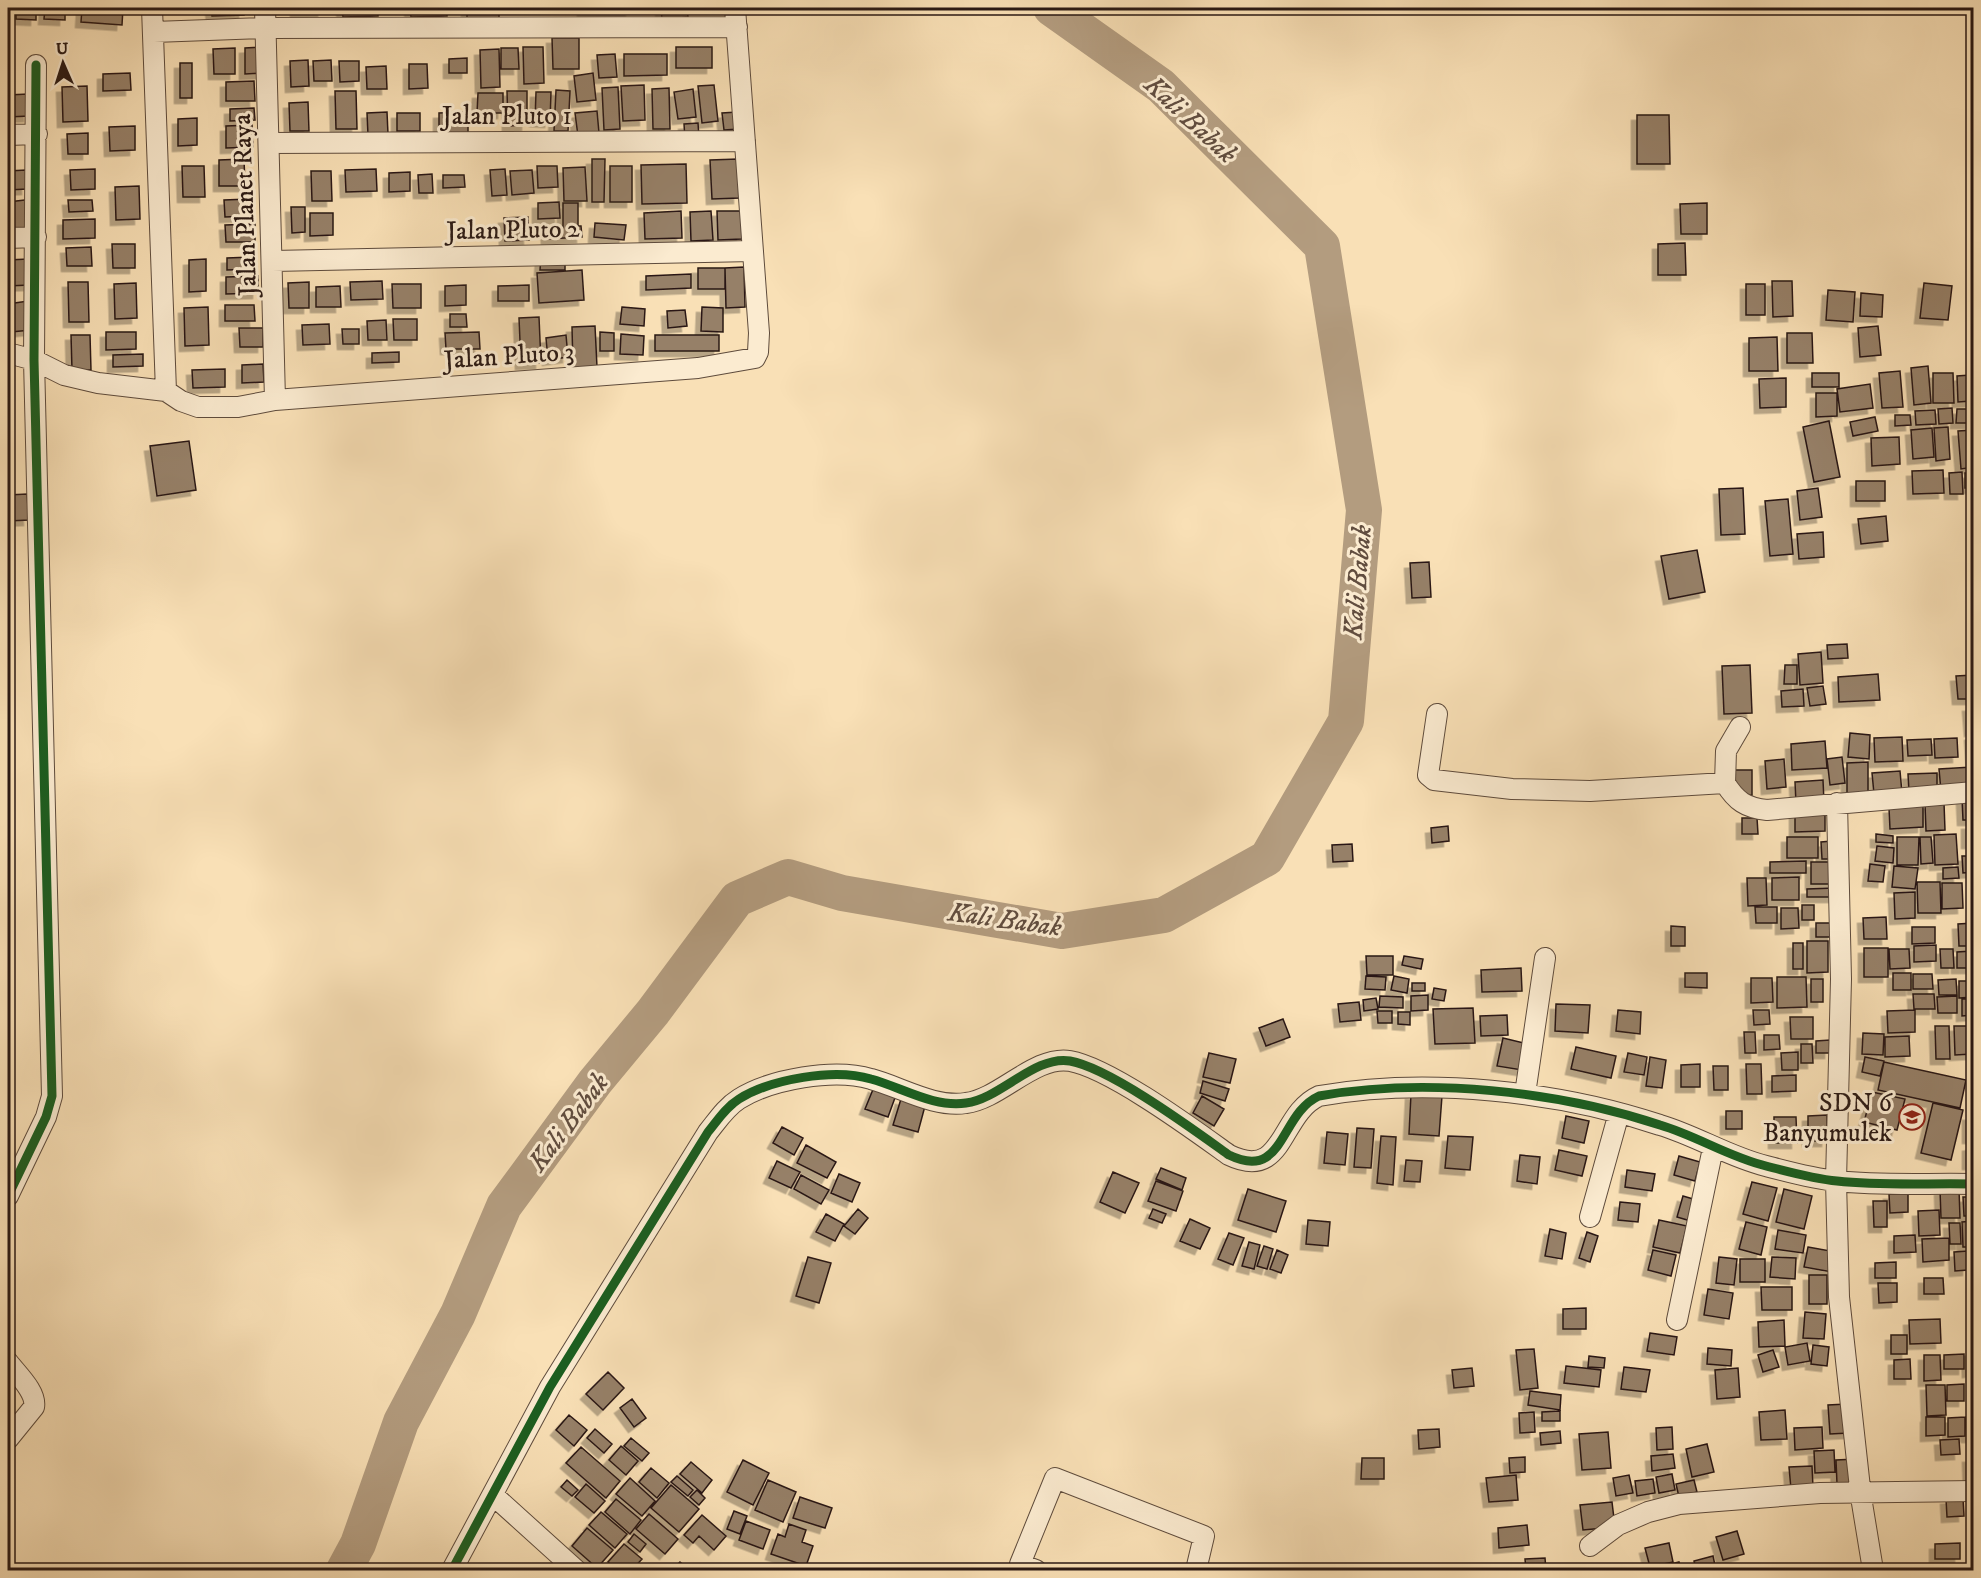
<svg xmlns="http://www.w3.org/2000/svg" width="1981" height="1578" font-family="'IM FELL DW Pica',serif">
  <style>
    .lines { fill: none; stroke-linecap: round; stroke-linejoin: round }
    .river { stroke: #b39c7f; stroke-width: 36 }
    .building { fill: #968068; stroke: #2a1914; stroke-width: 1.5; filter: url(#shadow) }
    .street-casing { stroke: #5e4b3c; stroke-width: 22 }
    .street { stroke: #fbebd0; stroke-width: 20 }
    .cycleway-casing { stroke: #fbebd0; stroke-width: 13 }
    .cycleway { stroke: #1b5e20; stroke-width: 9 }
    .labels { text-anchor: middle; stroke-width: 6; stroke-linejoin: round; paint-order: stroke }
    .street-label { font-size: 26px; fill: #2a1914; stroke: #fbebd0 }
    .poi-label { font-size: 26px; fill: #2a1914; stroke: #fbebd0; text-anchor: end }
    .water-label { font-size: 27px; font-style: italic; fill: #614d3f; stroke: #fbebd0 }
  </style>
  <defs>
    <filter id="shadow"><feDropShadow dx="-5.5" dy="5.5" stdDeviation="0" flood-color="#0004"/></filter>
  </defs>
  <rect width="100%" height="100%" fill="#f9e0b6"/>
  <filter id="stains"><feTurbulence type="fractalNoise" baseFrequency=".00333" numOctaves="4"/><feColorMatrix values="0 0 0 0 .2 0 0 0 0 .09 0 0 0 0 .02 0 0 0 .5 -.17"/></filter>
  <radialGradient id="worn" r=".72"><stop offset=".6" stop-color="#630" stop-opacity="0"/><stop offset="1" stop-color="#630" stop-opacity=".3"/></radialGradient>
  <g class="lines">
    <path class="river" d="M344,1570L358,1544L401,1422L458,1314L504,1206L595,1082L653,1012L737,899L788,877L842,893L1062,931L1164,915L1267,858L1346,721L1364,510L1322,246L1161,86L1051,8"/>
  </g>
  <path class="building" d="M16,8H36V20L16,19Z
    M45,8H65V20L44,19Z
    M82,8H123L122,25L81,22Z
    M211,8H244V15L212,16Z
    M296,8H323V12L296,13Z
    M342,8H378V16L343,17Z
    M410,8H447V16L411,17Z
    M467,8H499V19L467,18Z
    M583,8H630L631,11L583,14Z
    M661,8H687L688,17L662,20Z
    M552,38H579V69H553Z
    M263,47L264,73L245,74V48Z
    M523,47H543L544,83L524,84Z
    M676,47H712V68H676Z
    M235,48V74H214L213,49Z
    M501,48H518L519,69H501Z
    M499,49L500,87L481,88L480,50Z
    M615,54L617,77L599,78L597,55Z
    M624,54H667V75L624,76Z
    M467,58V73H449V59Z
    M308,60L309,86L291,87L290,61Z
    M331,60L332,81H314L313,61Z
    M339,61H359V81L340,82Z
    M180,63H192V98H180Z
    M409,64H427L428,88L409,89Z
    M386,66L387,89H367L366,67Z
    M130,73L131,90L103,91V74Z
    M593,73L596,100L577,102L574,76Z
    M254,81L255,101H226V82Z
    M644,85L645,120L623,121L621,86Z
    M714,85L718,121L702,123L698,86Z
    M87,86L88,121L63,122L62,87Z
    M618,87L620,129L604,130L602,88Z
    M669,88L670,129H653L652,89Z
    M693,89L696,117L678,119L674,92Z
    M556,90L570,91L568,131H554Z
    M335,91H356L357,129H336Z
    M507,91H527V125L508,126Z
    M536,92H551L550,122L535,121Z
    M478,93H503V113H477Z
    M28,94L29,116L8,117V95Z
    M308,102L309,131H290L289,103Z
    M254,108L255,120L230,121V109Z
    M597,111L599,133L578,136L575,113Z
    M387,112L388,134L368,135L367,113Z
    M468,112V135L439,136V113Z
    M737,112L739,129L724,130L722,113Z
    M397,113H420V131H397Z
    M1637,115H1669L1670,164H1637Z
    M197,118V145L178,146V119Z
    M698,123L699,138L685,139L684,124Z
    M252,125L253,147L226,148V126Z
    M135,126V150L110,151L109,127Z
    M88,133V154H68L67,134Z
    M244,159L245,186H219V160Z
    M592,159H605L604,202H592Z
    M738,159L739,198L712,199L710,160Z
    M686,164L687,203L642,204L641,165Z
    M182,166H204L205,197H183Z
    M537,166H557L558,187L538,188Z
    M610,166H632V202H610Z
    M585,167L587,201H564L563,168Z
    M95,169V189L71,190L70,170Z
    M376,169L377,191L346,192L345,170Z
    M505,169L507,195L492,196L490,170Z
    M26,170L27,189L8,190V171Z
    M532,170L534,193L512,195L510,171Z
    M311,171H331L332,201H312Z
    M410,172V191L389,192V173Z
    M432,174L433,193H419L418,175Z
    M443,175H464L465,187L443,188Z
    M139,186L140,219L116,220L115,187Z
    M33,199L35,228L8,231V202Z
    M249,199V216L225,217L224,200Z
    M68,200H92L93,211L69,212Z
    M559,202L560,218L538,219V203Z
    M563,203H578V226H581L582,237L547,239L546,227H563Z
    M1707,203V234H1681L1680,204Z
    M291,207H305V232L292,233Z
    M681,211L682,238L645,239L644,213Z
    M711,211L713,240L691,241L690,212Z
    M717,211H742V239L718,240Z
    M310,213H333V235L310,236Z
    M528,217L529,240L505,241L504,218Z
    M95,219V238L63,239V220Z
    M595,223L626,225L624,240L594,237Z
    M255,224V242H226L225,225Z
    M1685,243L1686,275H1658V244Z
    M112,244H135V268H113Z
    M91,247L92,266H67L66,248Z
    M541,256L565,257V270H540Z
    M252,257V269L227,270V258Z
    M28,259L29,285L8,286V260Z
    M206,259V291L189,292V260Z
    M744,267L745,307L726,308L725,268Z
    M698,268H725V289H698Z
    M582,270L584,300L539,303L537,273Z
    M691,274V288L646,290V276Z
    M258,276V293L226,294V277Z
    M382,281L383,299L351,300L350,282Z
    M1772,281H1792L1793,316L1773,317Z
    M68,282H88L89,322H69Z
    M309,282V308H289L288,283Z
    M136,283L137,318L115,319L114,284Z
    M1924,283L1952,286L1948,320L1920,318Z
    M392,284H421V308H393Z
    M1746,284H1765V315H1746Z
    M466,285V305L445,306V286Z
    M529,285V301H498V286Z
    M340,286L341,307H316V287Z
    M1828,290L1855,292L1853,322L1826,320Z
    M1861,293L1883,295L1882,317L1860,316Z
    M28,301L31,330L11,332L8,304Z
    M225,305H254L255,321H225Z
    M208,307L209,345L185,346L184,308Z
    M622,307L645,309L644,326L620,324Z
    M702,307L723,308V332L701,331Z
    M685,310L687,326L668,328L667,311Z
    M450,314H466L467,327H450Z
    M539,317L541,363L521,364L519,318Z
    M393,319H417V340H394Z
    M386,320L387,340H368L367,321Z
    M329,324L330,344L303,345L302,325Z
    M595,326L597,367L573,368L572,327Z
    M1878,326L1881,355L1860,357L1858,328Z
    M239,328H263V347H240Z
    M342,329H359V344H343Z
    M106,332H136V349L106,350Z
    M479,332L480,349H446L445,333Z
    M600,332L614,333V351H600Z
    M1787,333H1812L1813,363H1787Z
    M621,334L644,336L643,355L620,354Z
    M71,335H90L91,370H72Z
    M566,335L568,357L548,360L546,338Z
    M655,335H719V351H655Z
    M1777,337L1778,371H1749V338Z
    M399,352V362L372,363V353Z
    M143,354V366L113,367V355Z
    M263,364L264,382L242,383V365Z
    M1928,366L1931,403L1914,405L1911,368Z
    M225,369V387L193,388L192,370Z
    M1900,371L1903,407L1882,408L1879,373Z
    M1812,373H1839V387H1812Z
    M1933,373H1953L1954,403H1933Z
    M1970,375L1971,401L1958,402L1957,376Z
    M1786,378V407L1760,408L1759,379Z
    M1870,384L1873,408L1840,412L1837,389Z
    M1816,393H1837V416L1816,417Z
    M1952,408L1953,423L1939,424L1938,409Z
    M1957,409H1972V423H1956Z
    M1935,410L1936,424L1916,425L1915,411Z
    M1895,415H1910L1911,425L1895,426Z
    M1875,417L1878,431L1853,436L1850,422Z
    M1829,421L1840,477L1814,482L1803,427Z
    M1948,427L1950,459L1936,461L1934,428Z
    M1932,428L1934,457L1913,459L1911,430Z
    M1974,430V467L1961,469L1958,431Z
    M1899,437L1900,464L1872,466L1871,438Z
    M189,441L196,490L157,496L150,446Z
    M1943,470L1944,493L1913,494L1912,471Z
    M1962,472L1963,494H1950L1949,473Z
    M1965,473H1974V488H1965Z
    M1856,481H1885V501H1856Z
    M1743,488L1745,534L1721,535L1719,489Z
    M1818,488L1822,517L1800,520L1797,491Z
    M27,494L29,520L8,521V495Z
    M1788,499L1793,554L1770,556L1765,501Z
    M1886,516L1888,541L1861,544L1858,519Z
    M1823,532L1824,557L1799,559L1797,534Z
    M1697,550L1705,592L1669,599L1661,556Z
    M1429,562L1431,597L1412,598L1410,563Z
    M1847,644L1848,658L1828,659L1827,645Z
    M1821,652L1823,683L1800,685L1798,654Z
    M1750,665L1752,713L1724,714L1722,666Z
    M1785,665H1797V684H1784Z
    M1878,674L1880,700L1839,702L1838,677Z
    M1974,675V699H1958L1956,676Z
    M1823,686L1826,704L1810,706L1807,688Z
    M1803,689L1804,706L1782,707L1781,691Z
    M1968,706H1974V730L1970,731Z
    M1850,733L1870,735L1869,759L1848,757Z
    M1974,734V764H1972L1970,735Z
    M1902,737L1903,761L1875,762L1874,738Z
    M1957,738L1958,757L1935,758L1934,739Z
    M1931,739L1932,755L1908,756L1907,740Z
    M1825,741L1827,768L1792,770L1791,744Z
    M1842,757L1845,783L1830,785L1827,759Z
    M1784,759L1786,787L1767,789L1765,761Z
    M1868,762V794H1847V763Z
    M1972,767L1973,789L1941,791L1939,769Z
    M1734,770H1752V795L1735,796Z
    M1900,771L1902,793L1874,794L1872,773Z
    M1937,773V791L1909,792L1908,774Z
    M1823,780L1824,802L1796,803L1795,782Z
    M1962,799H1974V820H1963Z
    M1944,803L1945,830L1926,831L1925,804Z
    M1923,806V827L1890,829L1889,808Z
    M1825,812V831L1795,832V813Z
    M1742,818H1757L1758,834H1742Z
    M1967,824H1974V843H1967Z
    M1448,826L1449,841L1432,843L1431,828Z
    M1876,834L1893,836V843L1876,842Z
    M1956,834L1958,864L1935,865L1934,835Z
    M1787,837H1818V858H1787Z
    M1897,837H1919L1918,865H1897Z
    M1920,837H1931L1933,863L1921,864Z
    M1832,841V859H1822L1821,842Z
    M1352,844L1353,861L1333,862L1332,845Z
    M1877,846L1894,848L1893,863L1875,861Z
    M1962,856H1974V872L1963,873Z
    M1806,861V873H1770V862Z
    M1811,862H1837L1838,884H1811Z
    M1870,864L1885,866L1883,882L1868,881Z
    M1894,866L1918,868L1915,889L1892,887Z
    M1958,867L1959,878L1943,879V868Z
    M1799,877V900H1772V878Z
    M1747,878H1766L1767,905L1748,906Z
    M1917,882H1940L1941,913H1918Z
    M1942,883H1962L1963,908L1942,909Z
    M1835,888L1836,897H1807V889Z
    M1915,892V918L1895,919L1894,893Z
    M1802,905H1814V920H1802Z
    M1755,907H1777V923H1756Z
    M1781,908H1798L1799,928L1781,929Z
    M1886,917L1887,939H1864L1863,918Z
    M1816,923H1833V937H1816Z
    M1974,923V946H1959L1958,924Z
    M1671,926L1685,927V946H1671Z
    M1912,927H1935V943L1912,944Z
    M1807,941H1828V972L1807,973Z
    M1793,943H1803V969H1793Z
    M1936,945V961L1914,962V946Z
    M1864,948H1888V977H1864Z
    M1889,949H1909L1910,968L1890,969Z
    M1940,949H1953L1954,968H1941Z
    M1972,951V968H1957V952Z
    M1366,956H1393V975H1367Z
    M1404,956L1423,959L1421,969L1402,965Z
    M1521,968L1522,991L1482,992L1481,970Z
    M1685,973H1707V988L1685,987Z
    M1893,973H1911V990H1893Z
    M1913,974H1932L1933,989H1913Z
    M1366,976L1386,977L1385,990L1365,989Z
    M1394,976L1409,979L1407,993L1391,990Z
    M1777,977H1806L1807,1007L1777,1008Z
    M1751,978H1772L1773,1002L1751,1003Z
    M1811,979H1823V1002H1811Z
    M1956,979L1957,995H1939L1938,980Z
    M1959,981H1974V997L1959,998Z
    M1412,983H1425V991H1412Z
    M1434,988L1446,990L1444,1001L1432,999Z
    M1913,994H1934L1935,1009H1914Z
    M1428,995V1010L1411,1011V996Z
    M1380,996L1403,997V1008L1379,1007Z
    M1957,996V1013H1938L1937,997Z
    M1376,998L1378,1009L1364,1011L1363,1000Z
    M1962,999H1974V1015L1962,1016Z
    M1359,1002L1361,1020L1340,1022L1338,1004Z
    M1556,1004L1590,1005L1588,1033L1555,1031Z
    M1473,1008L1475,1043L1435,1044L1433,1009Z
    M1618,1010L1641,1012L1640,1034L1616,1031Z
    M1753,1010H1769L1770,1024L1754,1025Z
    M1915,1010V1032L1888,1033L1887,1011Z
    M1377,1011H1392V1023H1378Z
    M1398,1012H1410V1025L1398,1024Z
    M1507,1015L1508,1035L1481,1036L1480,1016Z
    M1790,1017H1813V1039H1791Z
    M1283,1019L1290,1037L1266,1046L1259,1028Z
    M1935,1026H1949L1950,1059H1936Z
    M1954,1026H1971L1972,1054L1955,1055Z
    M1744,1032H1755L1756,1053H1745Z
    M1863,1033L1884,1034L1883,1055L1862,1054Z
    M1764,1035H1779L1780,1049L1764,1050Z
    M1909,1036L1910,1056L1885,1057V1037Z
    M1503,1038L1528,1044L1522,1070L1497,1066Z
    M1830,1040V1053H1816V1041Z
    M1801,1044H1812L1813,1063H1801Z
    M1576,1047L1616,1056L1611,1078L1571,1069Z
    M1798,1052V1070H1782L1781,1053Z
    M1209,1053L1236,1059L1230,1083L1203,1077Z
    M1628,1053L1647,1057L1644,1075L1624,1072Z
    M1650,1057L1666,1060L1662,1088L1646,1086Z
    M1865,1057L1884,1061L1880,1076L1862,1072Z
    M1884,1062L1966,1080L1960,1108L1878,1090Z
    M1700,1064V1087H1681V1065Z
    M1746,1064H1761L1762,1094H1747Z
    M1713,1066H1728V1090H1714Z
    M1796,1075V1091L1772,1092V1076Z
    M1203,1081L1229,1089L1225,1101L1200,1093Z
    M874,1087L896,1095L888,1117L865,1109Z
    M1872,1092L1905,1099L1897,1130L1864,1122Z
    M1411,1094L1442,1096L1439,1136L1409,1134Z
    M1202,1096L1224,1109L1214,1126L1193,1113Z
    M901,1099L925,1106L918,1132L893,1125Z
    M1933,1103L1963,1110L1951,1160L1921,1153Z
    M1726,1111H1742V1129H1726Z
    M1827,1115V1141H1808V1116Z
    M1968,1115H1974V1138H1968Z
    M1566,1116L1589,1121L1584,1143L1562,1138Z
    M1774,1117H1796L1797,1143H1774Z
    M782,1127L803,1138L794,1155L773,1143Z
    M1357,1128L1374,1129L1371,1168L1354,1167Z
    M1327,1132L1348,1134L1345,1165L1324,1163Z
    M1381,1136L1396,1137L1393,1185L1377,1183Z
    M1448,1136L1473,1137L1470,1170L1445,1168Z
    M806,1145L836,1162L827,1178L797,1163Z
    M1974,1145V1164H1968V1146Z
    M1559,1150L1587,1156L1582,1176L1555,1170Z
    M1520,1155L1540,1157L1537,1184L1517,1181Z
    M1679,1156L1700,1162L1695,1181L1674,1175Z
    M1406,1160L1422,1161L1420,1182L1404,1181Z
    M777,1161L800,1172L791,1188L769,1178Z
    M1161,1168L1186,1178L1182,1190L1156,1179Z
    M1627,1170L1655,1174L1652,1191L1625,1187Z
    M1113,1172L1139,1183L1125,1213L1100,1202Z
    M839,1174L860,1183L852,1202L831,1193Z
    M801,1175L829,1190L821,1204L794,1189Z
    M1156,1181L1183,1191L1176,1211L1148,1201Z
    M1752,1182L1777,1188L1768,1221L1743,1214Z
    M1248,1189L1286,1201L1276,1232L1238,1220Z
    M1784,1189L1812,1196L1804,1229L1776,1222Z
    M1959,1189L1960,1218H1941L1940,1190Z
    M1889,1194H1908V1212L1890,1213Z
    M1683,1196L1700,1201L1694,1222L1677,1217Z
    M1963,1197H1974V1216H1964Z
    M1873,1201H1887V1227H1874Z
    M1620,1202L1640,1204L1638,1222L1618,1220Z
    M858,1209L868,1218L855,1234L844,1226Z
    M1153,1209L1166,1214L1162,1223L1149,1218Z
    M1939,1210L1940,1235L1919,1236L1918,1211Z
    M826,1214L844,1224L835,1241L816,1232Z
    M1190,1219L1210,1228L1200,1249L1180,1241Z
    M1308,1220L1330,1222L1328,1246L1306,1244Z
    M1659,1220L1687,1226L1680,1253L1653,1247Z
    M1974,1221V1247H1963L1962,1222Z
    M1746,1222L1767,1227L1761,1255L1739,1249Z
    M1949,1223H1960L1961,1244H1950Z
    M1550,1229L1566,1233L1562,1259L1545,1256Z
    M1778,1230L1806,1235L1803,1253L1775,1249Z
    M1587,1232L1598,1236L1590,1262L1579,1258Z
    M1229,1233L1244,1238L1233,1265L1218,1259Z
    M1915,1235L1916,1252L1894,1253V1236Z
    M1949,1238V1260L1923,1262L1922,1239Z
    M1249,1242L1260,1245L1254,1269L1242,1266Z
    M1264,1246L1273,1249L1267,1269L1257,1266Z
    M1808,1247L1836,1252L1832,1272L1804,1267Z
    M1277,1250L1288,1255L1281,1273L1270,1269Z
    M1653,1250L1676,1255L1671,1276L1648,1270Z
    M1968,1251V1270L1955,1271L1954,1252Z
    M808,1257L831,1263L819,1303L796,1296Z
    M1719,1257L1737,1259L1734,1285L1716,1283Z
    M1772,1257L1796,1258L1795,1279L1770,1277Z
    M1740,1259H1765V1282H1740Z
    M1896,1262V1278H1875V1263Z
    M1809,1275H1827V1304H1809Z
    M1924,1278H1943L1944,1294H1924Z
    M1878,1283H1897V1302L1879,1303Z
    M1761,1287H1792V1310H1762Z
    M1708,1289L1733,1293L1729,1319L1704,1315Z
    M1586,1308V1329H1563V1309Z
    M1805,1312L1826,1314L1824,1339L1803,1338Z
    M1940,1319L1941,1343L1910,1344L1909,1320Z
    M1784,1320L1785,1346L1759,1347L1758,1322Z
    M1650,1333L1677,1337L1674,1355L1647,1351Z
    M1891,1335H1907V1354H1891Z
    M1807,1343L1810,1361L1788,1365L1785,1347Z
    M1813,1345L1829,1347L1827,1366L1811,1364Z
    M1708,1348L1732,1350L1731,1366L1707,1364Z
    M1534,1349L1538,1388L1520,1390L1516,1350Z
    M1773,1350L1779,1367L1763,1372L1758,1355Z
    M1967,1351H1974V1371L1968,1372Z
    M1964,1354V1369H1944V1355Z
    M1924,1355H1940L1941,1380L1924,1381Z
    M1589,1356L1605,1358L1604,1368L1588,1367Z
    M1910,1359L1911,1379H1894V1360Z
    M1566,1366L1601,1370L1599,1387L1564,1383Z
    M1624,1367L1650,1370L1646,1392L1621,1389Z
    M1472,1368L1474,1386L1454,1388L1452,1370Z
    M1738,1368L1740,1397L1717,1399L1715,1370Z
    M608,1372L624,1388L603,1410L586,1394Z
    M1964,1384V1401H1947V1385Z
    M1926,1385H1945L1946,1415L1927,1416Z
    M1530,1391L1561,1395L1560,1410L1528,1405Z
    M632,1399L646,1418L634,1427L620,1408Z
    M1847,1404L1849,1433L1830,1434L1828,1405Z
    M1785,1410L1787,1439L1761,1440L1759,1412Z
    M1560,1411V1421H1542V1412Z
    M1534,1412L1535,1432L1520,1433L1519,1413Z
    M569,1415L587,1430L574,1446L556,1430Z
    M1926,1417H1945V1435L1926,1436Z
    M1965,1417V1436L1948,1437V1418Z
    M1966,1417H1974V1437H1967Z
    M1672,1427L1673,1449L1657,1450L1656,1428Z
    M1822,1427L1823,1448L1795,1450L1794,1428Z
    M595,1429L612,1444L604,1453L587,1438Z
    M1439,1429L1440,1447L1419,1449L1418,1430Z
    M1560,1431L1561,1443L1541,1445L1540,1433Z
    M1608,1432L1611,1468L1582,1470L1579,1434Z
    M631,1438L649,1453L642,1461L624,1446Z
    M1959,1439L1960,1454L1941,1455L1940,1440Z
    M1707,1444L1714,1472L1692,1477L1686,1449Z
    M621,1446L638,1461L626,1475L609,1460Z
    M581,1447L620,1481L606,1498L566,1463Z
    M1834,1450L1835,1472L1815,1473L1814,1451Z
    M1673,1454L1675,1468L1652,1471L1651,1456Z
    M1525,1457V1472L1510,1473L1509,1458Z
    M1968,1457H1974V1485H1969Z
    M1362,1458H1384V1479H1361Z
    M1857,1459L1858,1483L1837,1484L1836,1460Z
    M743,1460L769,1473L753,1505L727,1492Z
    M691,1462L712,1480L702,1493L680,1474Z
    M1812,1466L1813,1487L1791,1489L1789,1467Z
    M651,1468L669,1483L657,1498L639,1482Z
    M1672,1474L1675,1490L1659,1493L1656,1477Z
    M1516,1475L1518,1500L1489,1502L1486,1478Z
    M1629,1475L1633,1493L1616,1496L1613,1478Z
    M677,1476L693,1490L688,1496L671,1482Z
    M630,1478L655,1501L642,1516L616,1494Z
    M1653,1479L1655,1493L1637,1496L1635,1481Z
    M567,1480L578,1490L572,1496L561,1487Z
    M768,1480L796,1492L783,1522L755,1510Z
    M1694,1480L1697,1492L1679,1497L1676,1484Z
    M586,1484L605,1501L594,1513L575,1497Z
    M671,1485L699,1509L679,1532L651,1508Z
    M697,1490L705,1498L699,1505L690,1497Z
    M800,1497L832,1508L825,1528L793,1518Z
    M1963,1498L1964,1516L1947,1517L1946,1499Z
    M616,1499L641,1520L630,1534L605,1512Z
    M1612,1502L1615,1527L1583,1530L1580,1505Z
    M734,1511L747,1516L740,1534L727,1529Z
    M601,1512L627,1534L615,1548L589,1525Z
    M649,1514L678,1539L665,1554L636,1529Z
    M702,1515L726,1536L714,1550L699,1536L693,1543L684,1535Z
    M746,1521L770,1530L763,1549L739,1540Z
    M789,1524L806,1530L802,1542L813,1546L806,1566L771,1554L778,1534L785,1537Z
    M1527,1525L1529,1545L1499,1548L1498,1528Z
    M587,1528L613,1550L597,1568L572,1546Z
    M1737,1531L1744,1554L1723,1560L1716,1537Z
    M634,1534L646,1544L640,1552L628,1542Z
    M1669,1543L1673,1562L1650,1567L1645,1548Z
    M1960,1543V1559H1935V1544Z
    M624,1544L642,1559L632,1570H617L608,1562Z
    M1713,1556L1716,1570H1696L1694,1561Z
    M1545,1558L1546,1570H1526L1525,1559Z
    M680,1562L690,1570H672Z
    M1679,1562L1682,1570H1658L1657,1568Z"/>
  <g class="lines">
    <g class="street-casing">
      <path id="street" d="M152,8L166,391
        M265,8L275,400
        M154,32L266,28L737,27
        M8,135L37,134
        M269,143L745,141
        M8,238L36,237
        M273,261L753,251
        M8,353L34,360L64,375L98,383L166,391L181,401L198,407H238L275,400L698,368L755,358L758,352L759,333L735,8
        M1437,714L1428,775L1434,780L1512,789L1590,791L1725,783C1736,801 1746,808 1767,810L1974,792
        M1725,783L1726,751L1740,727
        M1837,803L1841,979L1836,1181L1839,1297L1861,1497L1873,1570
        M1525,1094L1545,958
        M8,1196L46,1117L52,1096L34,360L36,65
        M1590,1217L1619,1113
        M1677,1320L1713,1148
        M8,1362C17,1374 37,1392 34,1407L8,1439
        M493,1495L576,1570
        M1590,1546L1618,1525L1648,1512L1679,1504L1820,1493L1974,1491
        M452,1570L550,1387L708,1132C717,1121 726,1107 739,1099C771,1079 834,1068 871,1079C901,1087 934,1108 966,1103C1000,1099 1035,1055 1070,1061C1110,1068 1194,1130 1229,1155C1285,1182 1279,1114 1319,1096C1426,1077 1558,1091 1660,1125C1697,1136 1729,1157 1766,1166C1789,1172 1814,1179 1837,1181C1882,1186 1928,1183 1974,1184
        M1036,1570L1020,1564L1055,1478L1204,1536L1196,1570"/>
    </g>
    <use href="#street" class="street"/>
    <g class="cycleway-casing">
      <path id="cycleway" d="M8,1196L46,1117L52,1096L34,360L36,65
        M452,1570L550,1387L708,1132C717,1121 726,1107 739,1099C771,1079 834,1068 871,1079C901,1087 934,1108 966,1103C1000,1099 1035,1055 1070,1061C1110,1068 1194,1130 1229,1155C1285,1182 1279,1114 1319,1096C1426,1077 1558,1091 1660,1125C1697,1136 1729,1157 1766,1166C1789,1172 1814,1179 1837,1181C1882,1186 1928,1183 1974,1184"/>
    </g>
    <use href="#cycleway" class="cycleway"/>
  </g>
  <defs>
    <g id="school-ring" transform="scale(1.35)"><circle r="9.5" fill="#fbebd0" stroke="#8f2418" stroke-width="1.5"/><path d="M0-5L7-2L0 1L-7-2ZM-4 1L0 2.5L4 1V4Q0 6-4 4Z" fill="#8f2418"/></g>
  </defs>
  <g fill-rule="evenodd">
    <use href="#school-ring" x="1912" y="1117"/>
  </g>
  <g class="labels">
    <g class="street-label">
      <text x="507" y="124">Jalan Pluto 1</text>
      <text transform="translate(244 205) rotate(-92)" y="9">Jalan Planet Raya</text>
      <text transform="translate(513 229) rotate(-1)" y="9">Jalan Pluto 2</text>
      <text transform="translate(509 355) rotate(-4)" y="9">Jalan Pluto 3</text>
    </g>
    <g class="poi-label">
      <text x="1892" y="1111">SDN 6<tspan x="1892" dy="30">Banyumulek</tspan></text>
    </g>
    <g class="water-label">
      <text transform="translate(1191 119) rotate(43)" y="9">Kali Babak</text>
      <text transform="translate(1357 582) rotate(-85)" y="9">Kali Babak</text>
      <text transform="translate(1005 919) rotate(8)" y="9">Kali Babak</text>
      <text transform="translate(568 1122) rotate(-53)" y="9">Kali Babak</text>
    </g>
  </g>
  <rect width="1981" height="1578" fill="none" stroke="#f9e0b6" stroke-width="30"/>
  <rect x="9" y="9" width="1963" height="1560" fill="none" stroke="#2a1914" stroke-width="3"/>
  <rect x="15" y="15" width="1951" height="1548" fill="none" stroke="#2a1914" stroke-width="1.5"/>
  <g transform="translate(63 63) rotate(357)" stroke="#fbebd0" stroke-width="4.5" paint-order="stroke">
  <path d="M0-4.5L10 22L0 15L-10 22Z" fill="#2a1914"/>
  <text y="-9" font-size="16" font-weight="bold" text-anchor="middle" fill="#2a1914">U</text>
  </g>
  <rect width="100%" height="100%" filter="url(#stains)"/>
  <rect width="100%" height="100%" fill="url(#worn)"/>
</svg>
